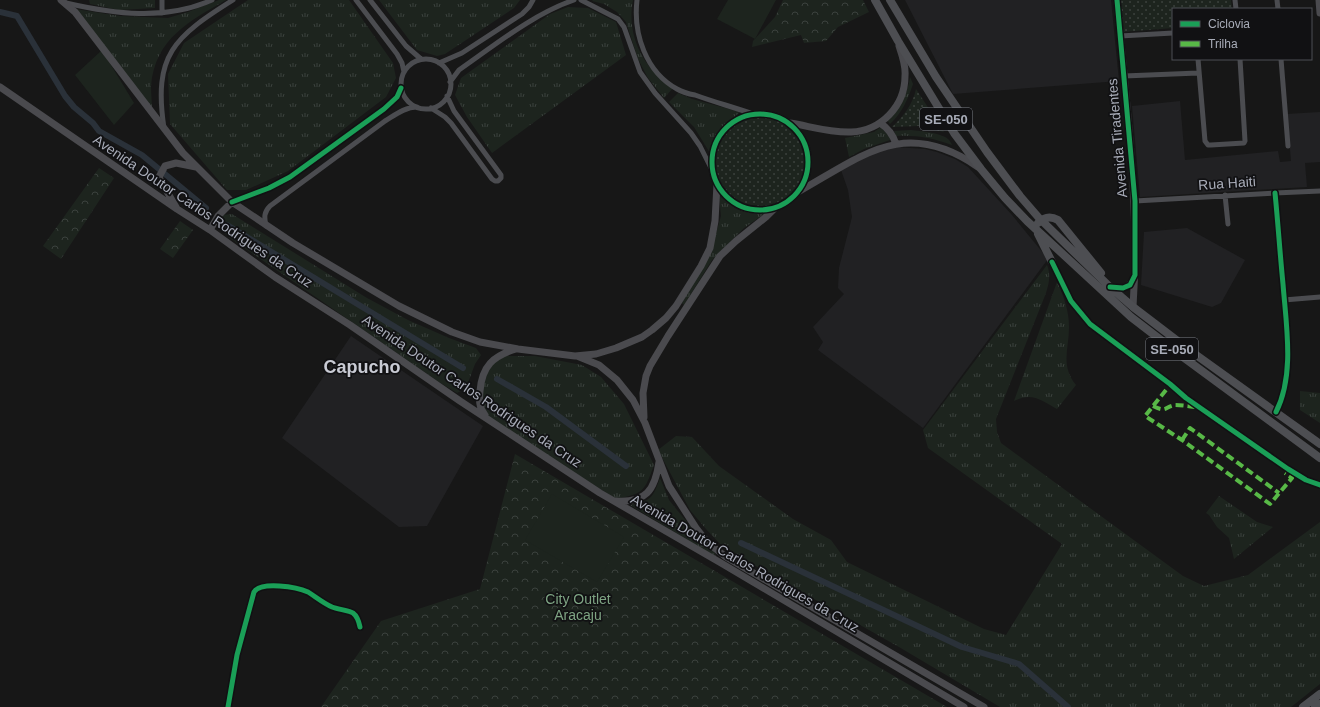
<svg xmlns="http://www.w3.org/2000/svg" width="1320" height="707" font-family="Arial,sans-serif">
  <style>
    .built { fill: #212123 }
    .grass { fill: url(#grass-tufts) }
    .forest { fill: url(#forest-crowns) }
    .park { fill: url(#park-dots) }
    .garden { fill: #1d241e }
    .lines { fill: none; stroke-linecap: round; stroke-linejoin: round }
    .canal { stroke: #2a3139; stroke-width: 6 }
    .street { stroke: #4b4c50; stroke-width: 5 }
    .secondary { stroke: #4a4a4e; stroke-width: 7 }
    .primary { stroke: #4d4e52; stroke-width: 8 }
    .quiet { stroke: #58b947; stroke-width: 4; stroke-dasharray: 8 4; stroke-linecap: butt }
    .cycleway-casing { stroke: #111113; stroke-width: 8 }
    .cycleway { stroke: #1a9f57; stroke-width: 5 }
    .labels { text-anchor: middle; stroke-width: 3.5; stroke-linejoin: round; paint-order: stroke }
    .shield { fill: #111113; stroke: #7b7e86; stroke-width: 1 }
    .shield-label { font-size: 13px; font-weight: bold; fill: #a8acb8 }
    .street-label { font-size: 14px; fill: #a8acb8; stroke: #111113 }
    .park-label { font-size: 14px; fill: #7ea483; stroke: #111113 }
    .district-label { font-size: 18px; font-weight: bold; fill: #c9cbd4; stroke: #111113 }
  </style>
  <defs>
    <pattern id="grass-tufts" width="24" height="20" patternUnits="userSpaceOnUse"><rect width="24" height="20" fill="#1d241e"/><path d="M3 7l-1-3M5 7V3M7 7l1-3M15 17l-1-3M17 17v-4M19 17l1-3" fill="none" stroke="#3b413d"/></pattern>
    <pattern id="forest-crowns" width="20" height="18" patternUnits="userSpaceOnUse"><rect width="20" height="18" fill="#1d241e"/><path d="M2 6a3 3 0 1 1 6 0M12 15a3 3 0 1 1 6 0" fill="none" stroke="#3b413d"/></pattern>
    <pattern id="park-dots" width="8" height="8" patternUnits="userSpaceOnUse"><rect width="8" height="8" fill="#1d241e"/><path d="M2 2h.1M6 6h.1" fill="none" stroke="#3b413d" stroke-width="1.8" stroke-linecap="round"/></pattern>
  </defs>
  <rect width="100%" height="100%" fill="#171717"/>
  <path class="built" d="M905,0H1111L1119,81L953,94Z
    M1180,101L1185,160L1278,151L1280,162L1291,161L1287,114L1320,112V162L1305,163L1307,187L1140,197L1132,106Z
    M896,147L925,149L937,152L955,159L968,167L1012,215L1048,259L923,428L818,350L823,342L813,327L844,294L838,288L839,268L852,217L848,190L841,170L873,153Z
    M1187,228L1245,260L1221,303L1212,307L1141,285L1144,232Z
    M351,336L483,426L427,526L399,527L282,438Z"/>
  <path class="grass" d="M89,0H155V8L119,10L90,4Z
    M219,0H226C190,21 155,38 151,86C151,94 152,103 152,111L75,9L120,16L168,18L188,12Z
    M248,0H349L393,63L396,78L386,97L288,171L246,190H227L170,124L168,74L184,43Z
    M379,0H520L514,8L445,54L437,56L417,50Z
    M593,0H633C626,36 643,68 673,88L664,98L648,78L638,59L626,22L617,12L604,4L592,1Z
    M568,7L588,8L616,22L626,55L492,153L467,117L455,95L461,78L550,14Z
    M910,77L913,84C908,99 902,113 890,124L887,120C900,105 907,97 910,77Z
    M678,93L692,99L740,112L716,134L710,153L694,127L669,102Z
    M881,127L891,138L890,140L864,149L849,157L845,138L874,132Z
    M911,130C920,131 943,133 949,140C950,141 951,143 952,145C932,138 918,135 896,136L894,131Z
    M719,195C738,212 741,213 766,213L744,228L712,260L684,305L682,303L712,247L721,216Z
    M232,214L367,298L408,320L449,338L476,348L481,355L475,364L466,388L457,393L439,382L230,238L221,229L223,215Z
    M1047,265C1051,275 1049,283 1046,293L996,419L997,432L1001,443L1183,576L1204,586L1248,575L1320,522V684L1291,707H1000L899,647L724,548L706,529L690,510L658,450L676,436L692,437L719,466L793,519L831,540L847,562L984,629L1006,635L1062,544L928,448L923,430Z
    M1057,282C1064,297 1069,311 1069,327C1069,349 1060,365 1076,385L1057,409C1041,400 1032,392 1014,401Z
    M503,356H535L582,365L601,377L624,404L654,465C644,492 644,493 616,499L486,416L478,394L482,374Z
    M1300,391L1320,393V423L1300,410Z
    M660,478L669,500L677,510L697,534L714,551L716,557L630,505C651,501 653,498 660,478Z
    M1219,496L1257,522L1273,527L1234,559L1229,538L1217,527L1209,515L1206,513Z"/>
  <path class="forest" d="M783,0H863L869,12L838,27L826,41L804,43L801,35L752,47L753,41L775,17Z
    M99,168L114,178L61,259L43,246Z
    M180,221L193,230L173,258L160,249Z
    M515,454L947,707H321L381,621L480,589Z"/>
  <path class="park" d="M1120,0H1231L1232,9H1173V28L1122,32Z
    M916,89L944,132L919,126L892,127C903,117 913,104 916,89Z
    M712 162a48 48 0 1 1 96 0a48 48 0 1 1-96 0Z"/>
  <path class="garden" d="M728,0H776L755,39L717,19Z
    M102,50L134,103L114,125L75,75Z
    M552,494L624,537L597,582L525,540Z"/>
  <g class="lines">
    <path class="canal" d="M0,12L17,16L65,96L74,107L93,123L99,131L142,155L206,208
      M227,225L463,368
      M497,379L546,407L626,466
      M741,543L962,647L1019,664L1068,707"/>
    <path class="street" d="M356,0L397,54L402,63L404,72
      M370,0L406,46L421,59
      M581,0L618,19L624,27L640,72L655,93L691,133L700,146L711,168
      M637,0C633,34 646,72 677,89C682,92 689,94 695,95C714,102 733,107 753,114
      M1235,0L1236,9
      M1277,0L1278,9
      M66,3C114,14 165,21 212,0
      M162,13V0
      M1120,36L1173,33
      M1198,59L1205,141L1208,145H1211L1244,143L1245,141L1240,59
      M1281,59L1288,146
      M401 84a25 25 0 1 1 50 0a25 25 0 1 1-50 0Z
      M439,63L462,53L522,14L529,7L533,0
      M1124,76L1198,73
      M450,82L459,70C495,45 533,14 574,0
      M431,108L445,117L451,123L492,179L495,181H498L501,178V175L454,111L447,96
      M164,128C153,55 174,37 233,0
      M1275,193C1278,223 1280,254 1283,284C1286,324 1295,375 1276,412
      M1225,195L1228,224
      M1135,201L1275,193L1320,191
      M232,202L269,188L290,177L384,109L397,97L401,88
      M266,226C264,217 264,212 270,206L385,121C395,115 405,107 417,107
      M1052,262L1071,301L1090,324L1170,384L1186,398L1288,469L1306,480L1320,485
      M1284,300L1320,297
      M228,707L237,655L254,592C261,581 297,587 308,592C316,597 323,603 332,607C337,609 350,611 353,613C357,616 359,622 360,627"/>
    <path class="secondary" d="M61,0L75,12L183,153L232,202L293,243L399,306L452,332L480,342L518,349L575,356L596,354L616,348L642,337L652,330L666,318L676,306L701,266L710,248L715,221L717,184
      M1117,0C1126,102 1140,204 1133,307
      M1319,0L1320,13
      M0,87L177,209L210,230L275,277L350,325L460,401L600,493L721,563L964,707
      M712 162a48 48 0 1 1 96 0a48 48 0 1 1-96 0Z
      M790,123C809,126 831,133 851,132C881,131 905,106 905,76C906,65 902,55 899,46
      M880,123C888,128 893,135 896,144
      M798,192C864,155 905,117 978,167
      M176,207L162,183L159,177L165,166L176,163L196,167
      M210,230L218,216L232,202
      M1110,287C1120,289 1130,289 1134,277
      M577,356L599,365L617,380L633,400L645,423L669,486L696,528L707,542L726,557L984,707
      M485,415C479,408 479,400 480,391C482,366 493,356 516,349
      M644,417L643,393L646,376L650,366L668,336L720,256L736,241L766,217L776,207
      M616,501C646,503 655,490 659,462"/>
    <path class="primary" d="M875,0L898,41L954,133L981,169L1005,198L1027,221L1131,317L1183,357L1320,458
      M890,0L936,77L987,152L1020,196L1039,218L1110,287L1133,307L1192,352L1320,444
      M1038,223C1044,217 1051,216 1058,220L1101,273
      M1038,234L1052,262
      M1303,707L1320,694
      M1315,707L1320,704"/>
    <path class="quiet" d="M1166,390L1145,416L1182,440L1270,504L1292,478L1285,473
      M1153,406C1167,413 1164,407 1175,405C1181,405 1188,406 1195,407
      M1182,440L1190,428L1279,493"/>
    <g class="cycleway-casing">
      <path id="cycleway" d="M712 162a48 48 0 1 1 96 0a48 48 0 1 1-96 0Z
        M1275,193C1278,223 1280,254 1283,284C1286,324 1295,375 1276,412
        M232,202L269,188L290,177L384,109L397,97L401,88
        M1052,262L1071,301L1090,324L1170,384L1186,398L1288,469L1306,480L1320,485
        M1110,287L1123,288L1130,285L1135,275V201L1117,0
        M228,707L237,655L254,592C261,581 297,587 308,592C316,597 323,603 332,607C337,609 350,611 353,613C357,616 359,622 360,627"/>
    </g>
    <use href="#cycleway" class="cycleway"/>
  </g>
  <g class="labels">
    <g class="shield">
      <rect x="920" y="108" width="52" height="22" rx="3"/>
      <rect x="1146" y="338" width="52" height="22" rx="3"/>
    </g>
    <g class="shield-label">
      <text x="946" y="124">SE-050</text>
      <text x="1172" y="354">SE-050</text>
    </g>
    <g class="street-label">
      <text transform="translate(1117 138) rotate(-95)" y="5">Avenida Tiradentes</text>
      <text transform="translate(1227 183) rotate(-4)" y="5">Rua Haiti</text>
      <text transform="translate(203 211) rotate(34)" y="5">Avenida Doutor Carlos Rodrigues da Cruz</text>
      <text transform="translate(472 391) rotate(34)" y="5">Avenida Doutor Carlos Rodrigues da Cruz</text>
      <text transform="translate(745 563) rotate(30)" y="5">Avenida Doutor Carlos Rodrigues da Cruz</text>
    </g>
    <g class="park-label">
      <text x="578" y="604">City Outlet<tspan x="578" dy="16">Aracaju</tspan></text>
    </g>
    <g class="district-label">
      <text x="362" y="373">Capucho</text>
    </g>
  </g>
  <rect x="1172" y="8" width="140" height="52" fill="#111113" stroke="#4d4f55"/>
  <rect x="1180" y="21" width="20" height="6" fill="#1a9f57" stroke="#4d4f55"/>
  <text x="1208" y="28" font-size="12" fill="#a8acb8">Ciclovia</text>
  <rect x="1180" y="41" width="20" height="6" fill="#58b947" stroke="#4d4f55"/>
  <text x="1208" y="48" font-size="12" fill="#a8acb8">Trilha</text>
</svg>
